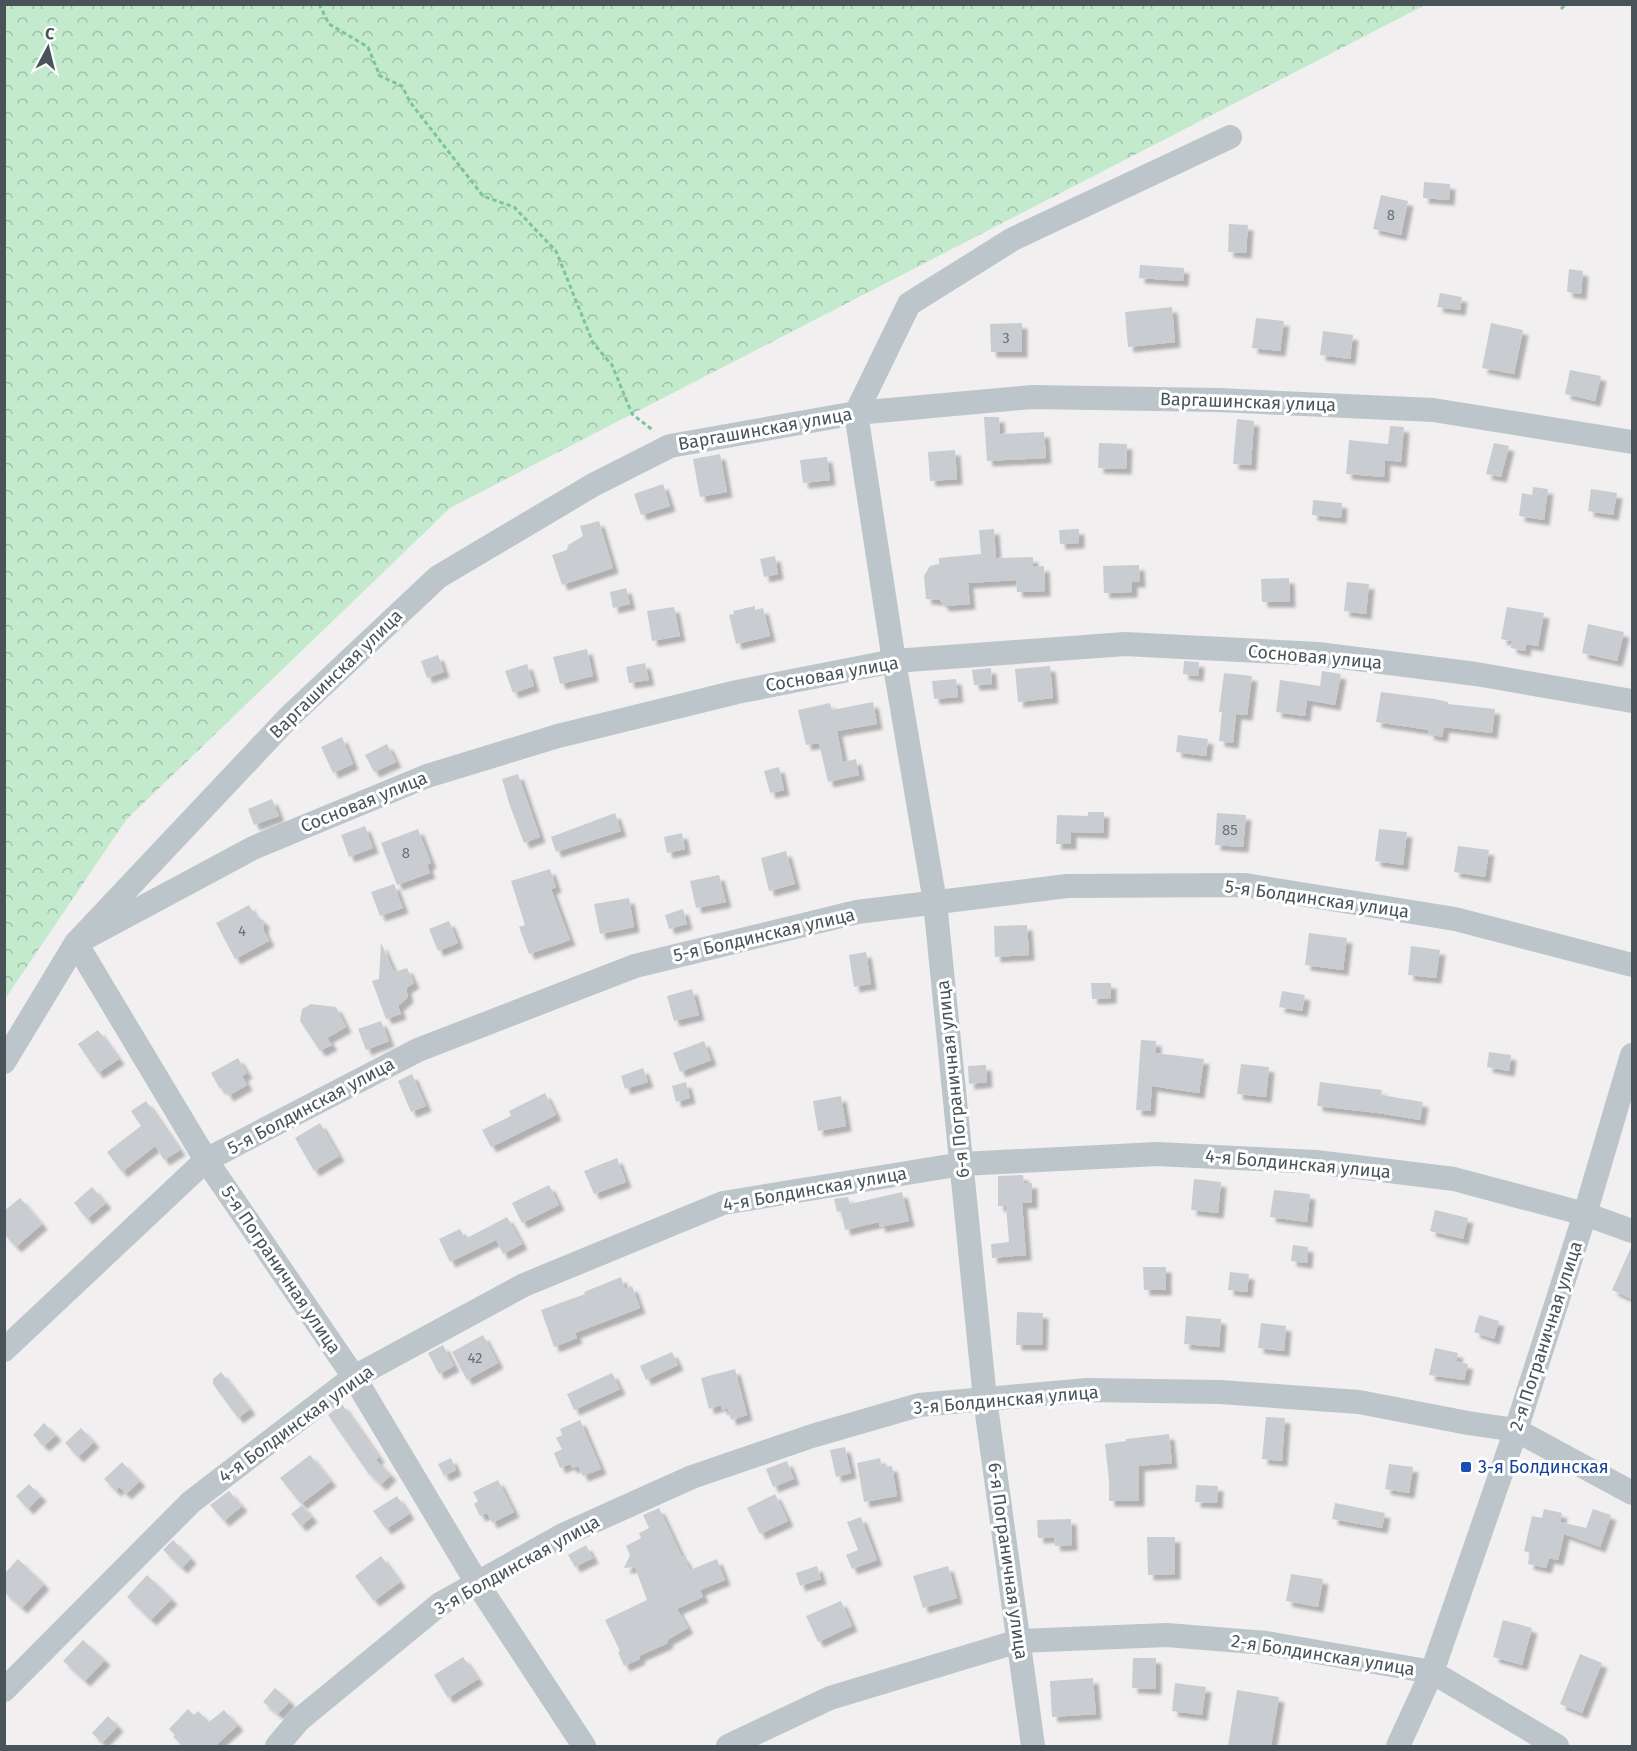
<svg xmlns="http://www.w3.org/2000/svg" width="1637" height="1751" font-family="'Fira Sans',sans-serif">
  <style>
    .forest { fill: url(#forest-crowns) }
    .building { fill: #c9cdd1; filter: url(#shadow) }
    .lines { fill: none; stroke-linecap: round; stroke-linejoin: round }
    .path { stroke: #7ec499; stroke-width: 3; stroke-dasharray: 4.5 3; stroke-linecap: butt }
    .minor { stroke: #bcc5ca; stroke-width: 24 }
    .transit-dot { fill: #1a4fb4; stroke: #fff; stroke-width: 2 }
    .labels { text-anchor: middle; stroke-width: 6; stroke-linejoin: round; paint-order: stroke }
    .number-label { font-size: 15px; fill: #697278 }
    .street-label { font-size: 18px; fill: #49545a; stroke: #fff }
    .transit-label { font-size: 18px; fill: #164399; stroke: #fff; text-anchor: start }
  </style>
  <defs>
    <pattern id="forest-crowns" width="20" height="18" patternUnits="userSpaceOnUse" patternTransform="scale(1.5)"><rect width="20" height="18" fill="#c3eacd"/><path d="M2 6a3 3 0 1 1 6 0M12 15a3 3 0 1 1 6 0" fill="none" stroke="#a0c0a9"/></pattern>
    <filter id="shadow"><feDropShadow dx="5.5" dy="5.5" stdDeviation="1.5" flood-color="#0004"/></filter>
  </defs>
  <rect width="100%" height="100%" fill="#f1eff0"/>
  <path class="forest" d="M5,4H1425V5L450,508L126,820L5,999Z"/>
  <path class="building" d="M1424,182L1450,184L1449,200L1423,198Z
    M1381,195L1408,201L1401,235L1373,229Z
    M1229,224L1248,225L1246,253L1228,252Z
    M1140,265L1184,268L1183,281L1139,278Z
    M1569,269L1583,271L1581,294L1567,292Z
    M1440,293L1462,297L1460,310L1437,307Z
    M1172,307L1175,342L1128,347L1125,312Z
    M1256,318L1284,321L1280,351L1252,348Z
    M1022,323V352H991L990,324Z
    M1491,323L1523,330L1514,374L1482,368Z
    M1323,331L1353,335L1350,359L1320,355Z
    M1570,370L1601,376L1595,401L1565,394Z
    M984,417H999L1000,434L1044,432L1046,458L987,461Z
    M1237,419L1254,421L1251,465L1233,464Z
    M1390,426L1404,427L1401,462L1385,460L1384,477L1346,474L1349,440L1388,444Z
    M1099,443L1127,444L1126,469L1098,468Z
    M1494,443L1509,446L1501,477L1486,474Z
    M955,450L957,479L930,481L928,452Z
    M720,454L727,492L700,497L693,459Z
    M827,457L830,480L803,483L800,460Z
    M663,484L670,506L641,515L634,494Z
    M1533,487L1548,489L1544,520L1519,516L1522,493L1532,495Z
    M1591,489L1617,493L1613,515L1588,511Z
    M1313,500L1342,503L1341,518L1312,515Z
    M599,521L613,568L562,585L552,555L567,550L568,545L583,536L580,526Z
    M994,529L996,558L1033,557V567L1044,566L1045,591L1017,592L1016,580L968,583L970,604L944,606L940,600L926,599L924,576L930,566L939,564V558L981,554L979,530Z
    M1079,529V543L1060,544L1059,530Z
    M775,556L778,574L764,577L760,559Z
    M1139,565L1140,582H1132V592L1104,593L1103,566Z
    M1289,578L1290,602H1262L1261,579Z
    M1347,582L1369,584L1366,614L1344,611Z
    M626,588L630,604L613,608L610,592Z
    M755,606V610L763,608L770,636L736,644L729,615L734,614L733,611Z
    M674,607L680,636L652,641L647,611Z
    M1507,607L1544,613L1538,646L1526,644L1525,651L1511,648L1512,641L1501,639Z
    M1588,624L1624,632L1617,661L1582,653Z
    M587,649L593,676L560,684L553,657Z
    M438,655L444,672L427,678L421,661Z
    M1184,661L1199,662L1198,676L1183,674Z
    M645,663L649,680L629,683L626,667Z
    M527,664L534,686L513,693L505,671Z
    M1050,666L1053,698L1018,702L1015,669Z
    M991,668L992,684L974,685L972,670Z
    M1322,671L1341,674L1335,705L1307,700L1305,716L1276,712L1280,680L1320,686Z
    M1224,673L1252,676L1247,715L1236,714L1233,743L1219,741L1222,712H1219Z
    M956,679L958,697L934,699L932,681Z
    M1381,692L1435,699L1448,702V704L1495,709L1492,733L1444,727L1442,737L1428,734L1429,730L1376,722Z
    M873,702L877,724L837,731L843,762L856,759L859,775L828,782L819,743L806,745L798,710L830,703L832,710Z
    M1178,735L1208,739L1206,756L1176,752Z
    M342,737L353,764L333,773L321,747Z
    M387,744L396,762L374,772L365,755Z
    M779,767L784,790L770,793L764,771Z
    M518,774L540,837L524,843L510,806L502,779Z
    M272,799L279,816L254,825L248,809Z
    M1088,812H1104L1103,833L1071,832V844H1056L1057,815L1088,816Z
    M615,813L621,831L556,852L551,837Z
    M1217,813L1246,815L1243,847L1215,845Z
    M365,826L373,848L349,857L341,835Z
    M418,829L431,863L427,865L430,873L397,885L381,843Z
    M1379,829L1407,832L1403,865L1375,861Z
    M682,833L685,849L667,853L664,837Z
    M1458,846L1489,850L1485,877L1454,872Z
    M786,851L795,884L769,891L761,858Z
    M550,869L556,887L551,889L570,940L529,954L519,927L525,925L511,881Z
    M719,875L726,902L696,908L690,881Z
    M394,884L403,908L380,916L371,892Z
    M629,898L634,927L600,934L594,904Z
    M249,905L254,914L264,921L263,929L269,941L235,959L216,923Z
    M683,909L687,924L669,929L665,915Z
    M449,921L458,943L438,951L429,929Z
    M1027,925L1029,955L995,957L994,926Z
    M1309,933L1347,938L1343,970L1305,965Z
    M381,943L394,972L407,968L414,983L406,988L408,997L398,1006L401,1014L386,1019L372,981L379,979Z
    M1411,946L1440,950L1436,978L1408,975Z
    M866,952L871,984L854,987L849,955Z
    M1091,983H1111V998L1092,999Z
    M692,989L699,1015L674,1021L667,996Z
    M1282,991L1305,995L1302,1011L1279,1007Z
    M311,1004L336,1007L346,1027L327,1038L332,1045L320,1051L300,1021L302,1009Z
    M381,1021L389,1041L366,1050L358,1029Z
    M98,1030L119,1059L98,1073L78,1044Z
    M1141,1040L1156,1041V1053L1204,1059L1199,1093L1152,1086L1150,1111L1136,1110Z
    M704,1041L711,1060L680,1072L673,1053Z
    M1489,1052L1511,1055L1509,1071L1487,1067Z
    M238,1058L247,1073L242,1076L247,1085L228,1096L223,1087L220,1089L211,1073Z
    M1241,1064L1269,1067L1266,1097L1237,1094Z
    M986,1065L987,1082L969,1084L968,1066Z
    M643,1068L648,1082L625,1089L621,1076Z
    M412,1074L426,1106L411,1112L398,1081Z
    M686,1082L690,1098L676,1102L672,1086Z
    M1320,1082L1382,1090L1381,1095L1423,1102L1420,1120L1378,1113L1317,1106Z
    M545,1093L556,1115L491,1147L482,1130L511,1116L509,1111Z
    M841,1096L846,1126L818,1131L813,1101Z
    M146,1101L180,1150L164,1160L155,1146L122,1172L107,1152L141,1126L131,1111Z
    M320,1123L339,1156L314,1171L295,1138Z
    M617,1158L626,1182L594,1194L584,1171Z
    M1023,1175L1024,1183H1032V1203H1022L1026,1255L992,1258L991,1244L1009,1242L1006,1206H998V1176Z
    M1194,1179L1221,1182L1218,1213L1191,1210Z
    M549,1185L559,1205L522,1223L512,1203Z
    M92,1187L106,1203L87,1219L74,1203Z
    M1274,1190L1310,1194L1307,1222L1270,1217Z
    M902,1192L909,1221L880,1227L879,1222L845,1230L841,1211L837,1212L834,1199L848,1197L850,1204Z
    M20,1198L42,1224L16,1247L4,1234V1211Z
    M1435,1210L1468,1218L1463,1239L1430,1231Z
    M507,1217L522,1244L503,1254L496,1240L450,1262L439,1239L460,1229L465,1239Z
    M1293,1245L1308,1247L1307,1263L1291,1261Z
    M1632,1245V1299L1612,1290Z
    M1143,1267H1166V1290H1144Z
    M1230,1272L1249,1274L1247,1292L1228,1290Z
    M621,1277L625,1289L632,1286L640,1308L575,1333L577,1338L554,1347L541,1310L585,1294L584,1292Z
    M1017,1312L1043,1313L1042,1345H1016Z
    M1479,1315L1499,1321L1494,1339L1474,1332Z
    M1186,1316L1221,1319L1219,1347L1184,1344Z
    M1261,1323L1286,1326L1284,1351L1258,1348Z
    M483,1335L498,1363L467,1380L452,1352Z
    M443,1345L454,1366L439,1374L428,1353Z
    M1435,1348L1458,1353L1456,1361L1468,1364L1464,1380L1429,1375Z
    M672,1352L678,1365L646,1380L640,1366Z
    M735,1369L747,1415L731,1420L728,1408L722,1410L721,1405L709,1409L701,1378Z
    M221,1372L250,1409L238,1418L213,1384V1379Z
    M612,1373L620,1389L574,1410L567,1394Z
    M342,1404L379,1457L376,1460L391,1475L381,1485L368,1473L328,1415Z
    M1266,1417L1285,1418L1282,1461L1262,1459Z
    M580,1420L601,1469L583,1476L578,1466L572,1468L570,1464L560,1468L554,1453L562,1449L556,1438L562,1435L560,1429Z
    M44,1423L56,1435L44,1446L33,1435Z
    M81,1428L94,1442L78,1457L65,1443Z
    M1169,1434L1172,1463L1139,1466V1501H1109V1481L1105,1444L1126,1441V1439Z
    M845,1447L851,1473L836,1477L830,1450Z
    M310,1455L331,1481L301,1504L280,1478Z
    M451,1458L456,1470L444,1476L438,1464Z
    M880,1458L882,1467L892,1466L897,1496L864,1502L857,1463Z
    M787,1461L794,1479L773,1487L766,1469Z
    M122,1462L140,1481L126,1494L119,1487L116,1491L104,1479Z
    M1389,1464L1413,1467L1409,1493L1385,1489Z
    M498,1480L514,1512L492,1523L487,1513L480,1516L474,1504L478,1501L473,1492Z
    M29,1484L41,1496L28,1509L16,1496Z
    M1196,1485L1218,1486L1217,1503L1195,1502Z
    M229,1491L242,1506L224,1521L210,1505Z
    M775,1494L788,1521L760,1534L747,1508Z
    M397,1496L409,1514L386,1529L373,1511Z
    M1335,1503L1385,1513L1382,1528L1332,1519Z
    M302,1505L312,1517L301,1526L291,1514Z
    M659,1508L682,1557L683,1556L690,1570L717,1559L725,1580L700,1590L703,1597L677,1609L688,1628L667,1640L668,1643L639,1656L640,1659L624,1666L618,1652L620,1651L605,1620L647,1600L635,1567L624,1568L630,1555L626,1546L641,1538L639,1533L649,1528L643,1515Z
    M1544,1509L1562,1513L1560,1522L1586,1528L1593,1509L1611,1515L1600,1547L1564,1534L1558,1560L1549,1558L1546,1568L1528,1564L1530,1553L1524,1551L1532,1516L1542,1518Z
    M861,1517L877,1560L852,1569L846,1555L858,1550L847,1522Z
    M1071,1519L1072,1545L1055,1546L1054,1537L1038,1538L1037,1520Z
    M1147,1537H1175V1574L1148,1575Z
    M173,1540L191,1558L182,1568L163,1550Z
    M586,1545L593,1558L575,1567L568,1555Z
    M381,1556L400,1582L374,1601L355,1576Z
    M18,1559L44,1584L22,1608L4,1592V1574Z
    M817,1566L821,1579L800,1586L796,1573Z
    M948,1566L957,1598L923,1608L913,1576Z
    M1291,1574L1323,1579L1318,1607L1286,1601Z
    M147,1575L172,1599L151,1620L127,1597Z
    M841,1601L852,1626L818,1642L806,1616Z
    M1503,1620L1532,1628L1522,1665L1493,1657Z
    M83,1640L105,1660L85,1681L63,1661Z
    M1580,1654L1602,1663L1582,1713L1560,1704Z
    M463,1657L478,1679L448,1698L434,1675Z
    M1133,1658H1156V1689L1132,1688Z
    M1093,1678L1096,1714L1052,1717L1050,1681Z
    M1175,1683L1206,1687L1202,1715L1172,1711Z
    M275,1688L290,1701L278,1714L263,1702Z
    M1237,1690L1279,1697L1271,1746H1228Z
    M188,1709L194,1715L198,1711L209,1722L224,1710L238,1725L215,1746H183L173,1737L175,1735L169,1729Z
    M108,1716L118,1726L102,1743L92,1733Z"/>
  <g class="lines">
    <path class="path" d="M319,4L329,24L368,47L380,76L402,86L410,102L483,196L514,207L556,251L593,343L612,365L632,414L654,431
      M1561,9L1566,4"/>
    <path class="minor" d="M4,1062L76,943L289,717L438,577L593,485L670,446L856,413L1032,397L1218,400L1433,410L1632,442
      M4,1350L206,1160L418,1050L635,966L857,912L1067,886L1245,885L1455,919L1632,965
      M4,1690L191,1502L354,1377L524,1285L723,1203L962,1164L1157,1154L1316,1162L1454,1179L1585,1214L1632,1231
      M277,1746L299,1720L440,1604L563,1535L692,1477L812,1436L919,1405L1087,1390L1220,1392L1359,1402L1468,1423L1516,1430L1632,1493
      M584,1746L477,1583L354,1377L206,1160L76,943L253,848L427,776L558,736L737,692L894,661L1125,644L1318,654L1476,674L1632,701
      M728,1746L830,1698L1019,1641L1167,1635L1266,1643L1432,1672L1557,1746
      M1033,1746L985,1399L935,902L894,661L856,413L909,304L1013,239L1230,137
      M1398,1746L1432,1672L1516,1430L1585,1214L1632,1055"/>
  </g>
  <rect class="transit-dot" x="1460" y="1461" width="12" height="12" rx="3"/>
  <g class="labels">
    <g class="number-label">
      <text x="1391" y="220">8</text>
      <text x="1006" y="343">3</text>
      <text x="1230" y="835">85</text>
      <text x="406" y="858">8</text>
      <text x="242" y="936">4</text>
      <text x="475" y="1363">42</text>
    </g>
    <g class="street-label">
      <text transform="translate(1248 402) rotate(2)" y="6">Варгашинская улица</text>
      <text transform="translate(765 429) rotate(-10)" y="6">Варгашинская улица</text>
      <text transform="translate(1315 657) rotate(5)" y="6">Сосновая улица</text>
      <text transform="translate(336 674) rotate(-44)" y="6">Варгашинская улица</text>
      <text transform="translate(832 674) rotate(-10)" y="6">Сосновая улица</text>
      <text transform="translate(364 802) rotate(-22)" y="6">Сосновая улица</text>
      <text transform="translate(1317 899) rotate(8)" y="6">5-я Болдинская улица</text>
      <text transform="translate(764 935) rotate(-13)" y="6">5-я Болдинская улица</text>
      <text transform="translate(953 1079) rotate(-96)" y="6">6-я Пограничная улица</text>
      <text transform="translate(311 1106) rotate(-28)" y="6">5-я Болдинская улица</text>
      <text transform="translate(1298 1164) rotate(5)" y="6">4-я Болдинская улица</text>
      <text transform="translate(815 1189) rotate(-10)" y="6">4-я Болдинская улица</text>
      <text transform="translate(281 1270) rotate(56)" y="6">5-я Пограничная улица</text>
      <text transform="translate(1546 1336) rotate(-72)" y="6">2-я Пограничная улица</text>
      <text transform="translate(1006 1400) rotate(-5)" y="6">3-я Болдинская улица</text>
      <text transform="translate(296 1424) rotate(-36)" y="6">4-я Болдинская улица</text>
      <text transform="translate(1008 1561) rotate(82)" y="6">6-я Пограничная улица</text>
      <text transform="translate(517 1565) rotate(-29)" y="6">3-я Болдинская улица</text>
      <text transform="translate(1323 1655) rotate(9)" y="6">2-я Болдинская улица</text>
    </g>
    <g class="transit-label">
      <text x="1478" y="1473">3-я Болдинская</text>
    </g>
  </g>
  <rect width="1637" height="1751" fill="none" stroke="#49545a" stroke-width="12"/>
  <g transform="translate(48 48) rotate(7)" stroke="#ffffff" stroke-width="4.5" paint-order="stroke">
  <path d="M0-4.5L10 22L0 15L-10 22Z" fill="#49545a"/>
  <text y="-9" font-size="16" font-weight="bold" text-anchor="middle" fill="#49545a">С</text>
  </g>
</svg>
